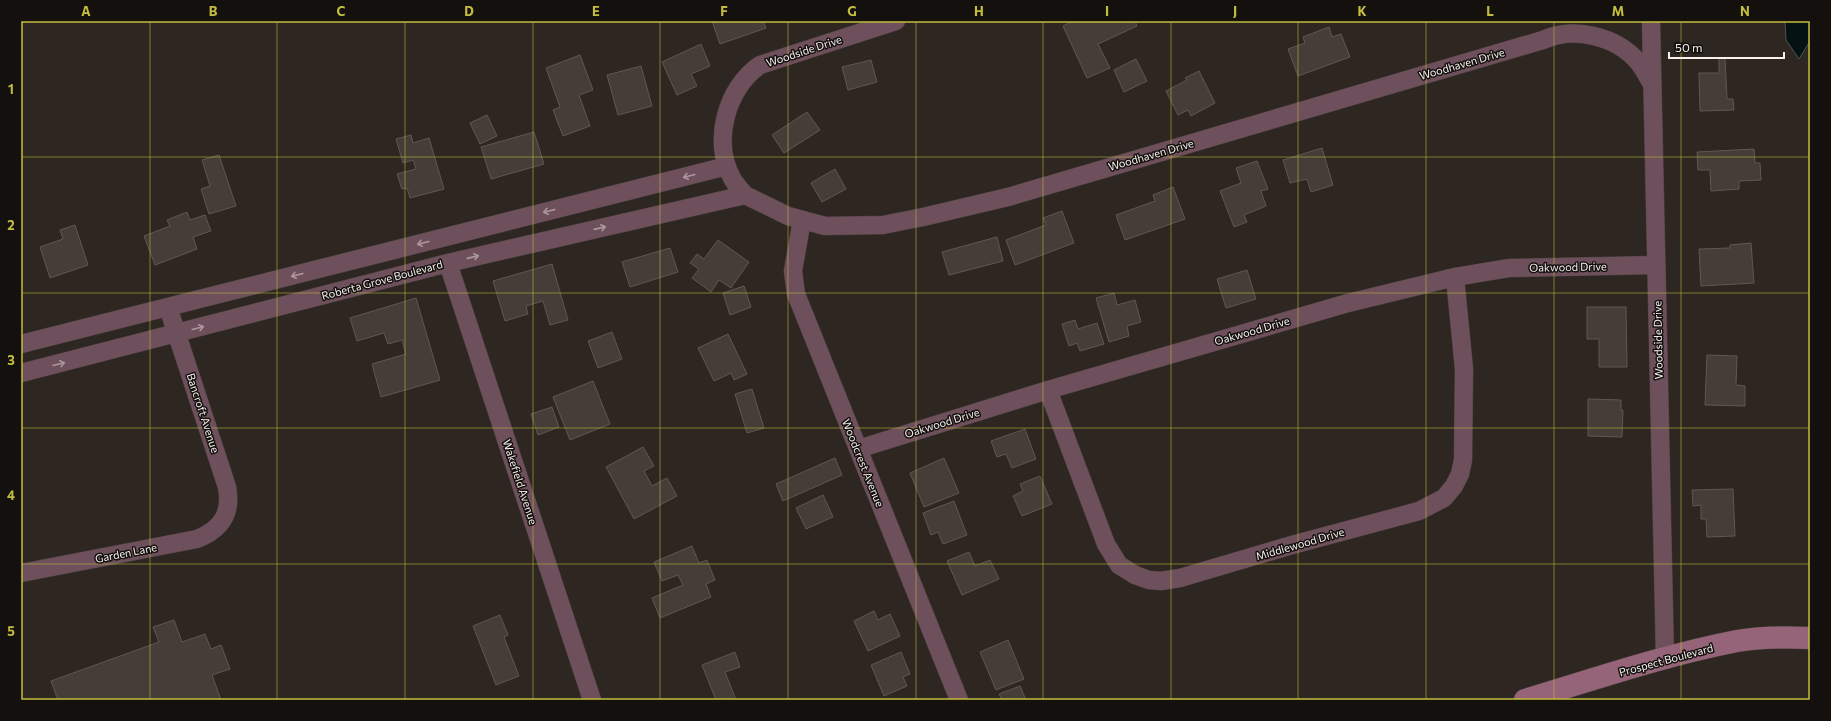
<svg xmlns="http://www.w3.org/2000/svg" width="1831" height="721" font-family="Commissioner,sans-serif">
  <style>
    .water { fill: #041213; stroke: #4d5554 }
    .building { fill: #453d37; stroke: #615752 }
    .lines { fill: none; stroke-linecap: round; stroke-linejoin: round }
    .minor-casing { stroke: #4a423e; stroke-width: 19 }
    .secondary-casing { stroke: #4a423e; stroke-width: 23 }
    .minor { stroke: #6e4f5c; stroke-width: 18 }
    .secondary { stroke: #956479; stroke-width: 22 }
    .oneway { stroke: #ab989d }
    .grid { fill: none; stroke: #c3bd3e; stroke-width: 1; stroke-opacity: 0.55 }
    .labels { text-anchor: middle; stroke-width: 3; stroke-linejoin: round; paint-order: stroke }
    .street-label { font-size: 11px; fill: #f6f1ed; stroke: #14100e }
    .neatline { fill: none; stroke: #c3bd3e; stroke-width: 1.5 }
    .grid-label { font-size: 13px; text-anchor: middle; font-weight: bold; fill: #c3bd3e }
  </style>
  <rect width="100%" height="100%" fill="#2e2621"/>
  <path class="water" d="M1785,21H1810V41L1799,59L1786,40Z"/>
  <path class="building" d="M712,21H763L766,28L720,44Z
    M1073,21H1135L1137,26L1098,44L1110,68L1087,78L1063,26Z
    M1329,27L1332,37L1341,34L1350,57L1298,76L1288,49L1305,43L1303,37Z
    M701,44L710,66L691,74L697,86L677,95L662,62Z
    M580,55L593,90L579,95L590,126L563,136L553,110L560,107L546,68Z
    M1719,58H1725L1727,99H1733L1734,110L1700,111L1699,73H1719Z
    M1136,59L1147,81L1124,92L1114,70Z
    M871,60L877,82L848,90L842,67Z
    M641,66L652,106L618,115L607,75Z
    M1199,71L1215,103L1191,116L1188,110L1178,115L1166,91L1187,80L1185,78Z
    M807,112L820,130L784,153L772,135Z
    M487,115L497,136L480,144L470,123Z
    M534,132L544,164L491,179L481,147Z
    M411,135L413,143L429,138L444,189L410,198L407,188L402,189L397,174L416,169L413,160L403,163L396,139Z
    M1322,148L1333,185L1311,192L1307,179L1290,183L1283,160Z
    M1754,149L1755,163H1760L1761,180L1739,181V189L1711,191L1710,170H1698L1697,152Z
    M219,155L236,206L209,214L201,189L210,186L202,160Z
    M1257,161L1268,189L1261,191L1266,206L1244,215L1247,222L1234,227L1220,191L1241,183L1236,168Z
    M835,169L846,189L822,202L811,183Z
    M1173,187L1185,219L1125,240L1116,215L1155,201L1153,195Z
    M1062,211L1074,243L1015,265L1006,240L1046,225L1043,218Z
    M187,212L190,220L205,215L211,231L193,237L197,249L155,265L144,236L170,226L167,220Z
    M75,225L88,265L50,278L40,247L63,239L60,230Z
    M997,237L1003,261L949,275L942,252Z
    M718,240L749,262L731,288L719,280L711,292L692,278L699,269L690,263L697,254L704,259Z
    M1751,243L1754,283L1701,286L1699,249L1730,248V245Z
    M670,248L678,272L630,287L622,262Z
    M552,264L568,320L550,325L543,301L526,306L528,314L505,321L493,281Z
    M1247,270L1256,299L1226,308L1217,279Z
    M744,286L751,307L730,315L723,293Z
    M1114,293L1117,305L1135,300L1141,322L1127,326L1129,336L1109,342L1096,298Z
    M416,298L440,380L381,397L372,364L406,354L402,340L388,344L384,333L357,341L350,318Z
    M1587,307H1626L1627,367H1599V339H1587Z
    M1075,320L1078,329L1097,323L1104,344L1080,351L1077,343L1069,346L1062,324Z
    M612,332L622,359L598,368L588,341Z
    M728,334L747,374L734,380L731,373L714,381L698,348Z
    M1707,355L1737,356L1736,385L1745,386V406L1705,405Z
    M593,381L610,424L570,440L553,397Z
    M752,389L764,428L747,433L735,394Z
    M1588,399L1621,400V410H1623L1622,437L1588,436Z
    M552,407L559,427L538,435L531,414Z
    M1025,429L1036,459L1012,468L1006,454L997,457L991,441Z
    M643,447L654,466L644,471L652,486L667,478L677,496L634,519L606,467Z
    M835,458L842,475L783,501L776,484Z
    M944,458L959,493L924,507L910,473Z
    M1040,476L1052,504L1022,516L1013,496L1023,491L1020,484Z
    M1733,489L1735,536L1707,537L1706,519H1701V505L1693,506L1692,490Z
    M823,495L833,517L806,529L796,508Z
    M954,501L967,535L943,544L938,532L931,535L923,513Z
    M692,546L699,563L707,560L715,580L706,584L711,597L660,618L652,598L683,585L678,575L662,581L654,562Z
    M969,552L975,566L990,560L999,579L962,595L947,561Z
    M874,611L878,620L890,614L900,636L868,651L854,621Z
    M500,615L508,635L504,637L519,676L496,685L473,626Z
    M174,620L182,642L205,634L211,649L221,645L230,669L212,675L221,700H58L51,681L159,642L153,627Z
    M1008,640L1024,679L996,690L980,652Z
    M735,652L740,667L725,672L736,700H716L702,665Z
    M901,652L910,674L903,677L907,686L884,696L871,665Z
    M1020,686L1026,700H1002L999,694Z"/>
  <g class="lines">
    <g class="minor-casing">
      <path id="minor" d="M1651,21L1665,659
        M745,195L788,216L825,226L883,225L923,217L1008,197L1543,40C1574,26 1617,36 1639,63C1644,69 1648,78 1652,84
        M745,195C741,190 735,184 732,178C712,142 726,88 760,65L896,21
        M802,220L793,271L796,294L959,700
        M448,263L592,700
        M21,344L727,166
        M21,373L448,263L745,195
        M1048,390L1106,544L1119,565L1135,575L1149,580L1161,581L1180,578L1292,545L1419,511L1444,498L1454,486L1460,474L1463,460L1464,369L1455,277
        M858,449L1048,390L1348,303L1455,277L1509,268L1656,265
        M21,573L197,539C222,529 232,513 227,487L168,307"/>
    </g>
    <g class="secondary-casing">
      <path id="secondary" d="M1525,700C1595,679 1665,655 1737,641C1761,637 1786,637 1810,638"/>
    </g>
    <use href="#minor" class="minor"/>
    <use href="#secondary" class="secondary"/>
  </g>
  <defs><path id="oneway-shaft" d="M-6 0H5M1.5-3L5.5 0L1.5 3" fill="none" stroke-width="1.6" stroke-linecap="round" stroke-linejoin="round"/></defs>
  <g class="oneway">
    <use href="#oneway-shaft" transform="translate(689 176) rotate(166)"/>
    <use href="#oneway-shaft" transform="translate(549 211) rotate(166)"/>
    <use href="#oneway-shaft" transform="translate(600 228) rotate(-13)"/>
    <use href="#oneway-shaft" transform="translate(423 243) rotate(166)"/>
    <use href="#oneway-shaft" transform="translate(473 257) rotate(-13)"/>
    <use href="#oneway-shaft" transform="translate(297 275) rotate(166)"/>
    <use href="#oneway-shaft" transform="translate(198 328) rotate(-15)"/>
    <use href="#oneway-shaft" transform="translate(59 364) rotate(-14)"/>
  </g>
  <path class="grid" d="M150,21V700M277,21V700M405,21V700M533,21V700M660,21V700M788,21V700M916,21V700M1043,21V700M1171,21V700M1298,21V700M1426,21V700M1554,21V700M1681,21V700M21,157H1810M21,293H1810M21,428H1810M21,564H1810"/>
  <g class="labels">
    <g class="street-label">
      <text transform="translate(804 51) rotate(-18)" y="4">Woodside Drive</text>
      <text transform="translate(1462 64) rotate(-16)" y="4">Woodhaven Drive</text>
      <text transform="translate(1151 155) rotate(-16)" y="4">Woodhaven Drive</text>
      <text transform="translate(1568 267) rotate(-1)" y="4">Oakwood Drive</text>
      <text transform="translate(382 280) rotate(-15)" y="4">Roberta Grove Boulevard</text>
      <text transform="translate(1252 331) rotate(-16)" y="4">Oakwood Drive</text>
      <text transform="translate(1658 340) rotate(-91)" y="4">Woodside Drive</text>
      <text transform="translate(203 413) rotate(72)" y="4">Bancroft Avenue</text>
      <text transform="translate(942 423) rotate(-17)" y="4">Oakwood Drive</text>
      <text transform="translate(863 463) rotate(68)" y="4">Woodcrest Avenue</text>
      <text transform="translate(520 482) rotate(72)" y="4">Wakefield Avenue</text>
      <text transform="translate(1300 544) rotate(-16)" y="4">Middlewood Drive</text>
      <text transform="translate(126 553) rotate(-11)" y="4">Garden Lane</text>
      <text transform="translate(1666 660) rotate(-15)" y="4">Prospect Boulevard</text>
    </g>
  </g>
  <rect width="1831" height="721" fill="none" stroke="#14100e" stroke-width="44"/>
  <path d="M1669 52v6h115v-6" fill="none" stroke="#f6f1ed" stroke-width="2"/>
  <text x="1675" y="52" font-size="12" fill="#f6f1ed" stroke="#14100e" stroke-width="3" paint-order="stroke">50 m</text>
  <rect x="22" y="22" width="1787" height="677" class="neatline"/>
  <g class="grid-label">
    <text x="86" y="16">A</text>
    <text x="213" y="16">B</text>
    <text x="341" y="16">C</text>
    <text x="469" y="16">D</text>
    <text x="596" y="16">E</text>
    <text x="724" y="16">F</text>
    <text x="852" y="16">G</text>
    <text x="979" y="16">H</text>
    <text x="1107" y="16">I</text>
    <text x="1235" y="16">J</text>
    <text x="1362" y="16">K</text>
    <text x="1490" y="16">L</text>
    <text x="1618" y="16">M</text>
    <text x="1745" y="16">N</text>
    <text x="11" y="94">1</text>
    <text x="11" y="230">2</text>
    <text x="11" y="365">3</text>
    <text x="11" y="500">4</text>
    <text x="11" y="636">5</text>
  </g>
</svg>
